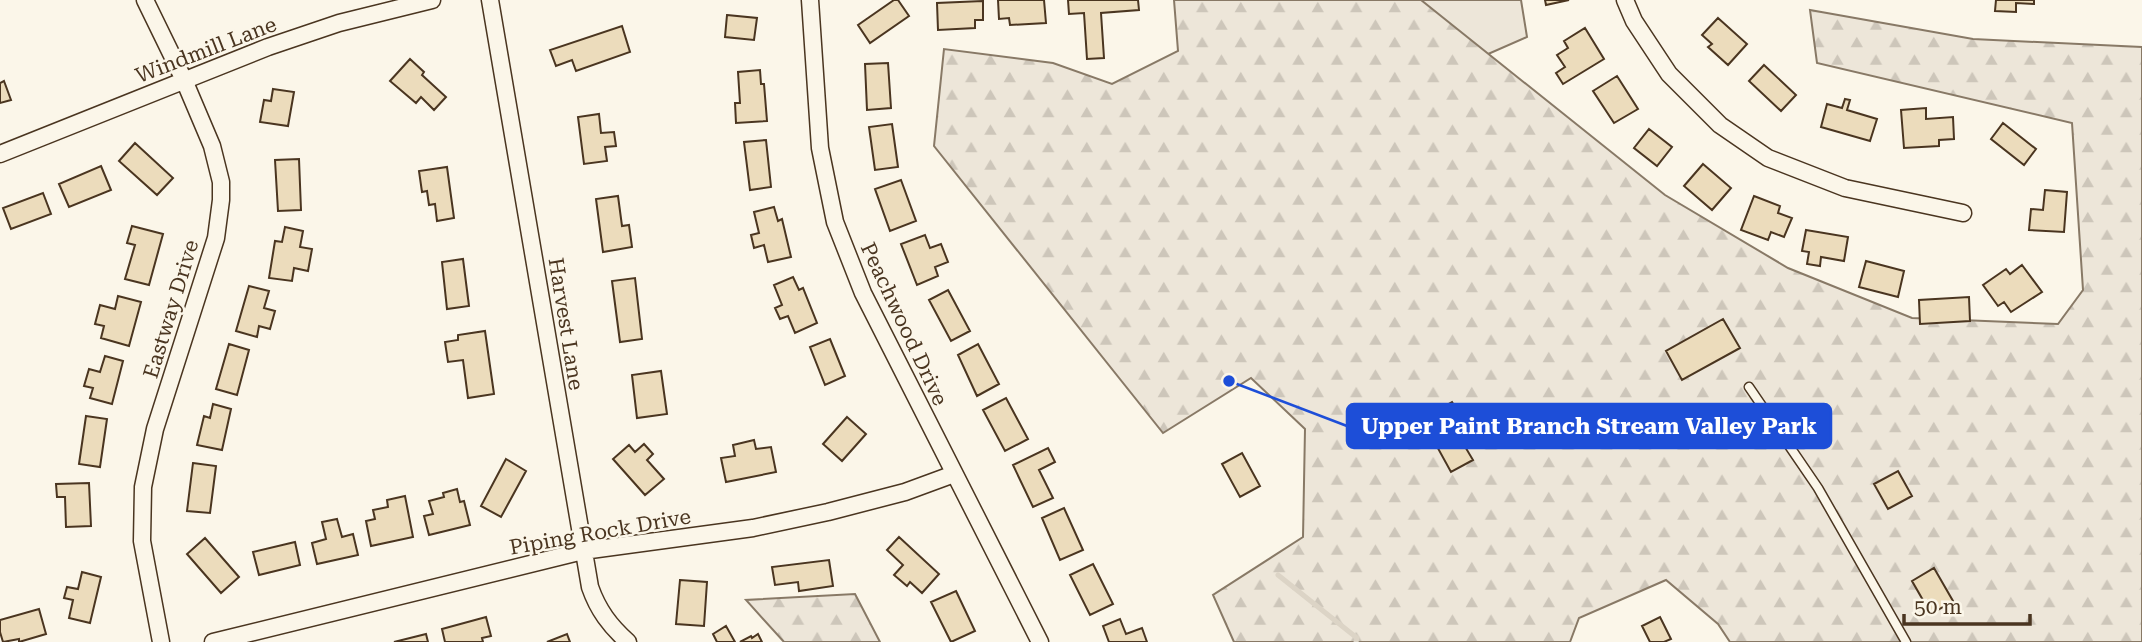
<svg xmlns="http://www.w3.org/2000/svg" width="2142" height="642" font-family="'Roboto Serif',serif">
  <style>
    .green { fill: #ede6d9; stroke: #887966; stroke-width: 2 }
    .forest { fill: url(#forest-firs); stroke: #887966; stroke-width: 2 }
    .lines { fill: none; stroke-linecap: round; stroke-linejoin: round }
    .stream { stroke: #dcd4c6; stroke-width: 5 }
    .building { fill: #ecdcbc; stroke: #4a3520; stroke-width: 2 }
    .lane-casing { stroke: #4a3520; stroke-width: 11 }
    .street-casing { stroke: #4a3520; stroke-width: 19 }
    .lane { stroke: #fbf6e9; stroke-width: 8 }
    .street { stroke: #fbf6e9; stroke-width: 16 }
    .labels { text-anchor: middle; stroke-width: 5; stroke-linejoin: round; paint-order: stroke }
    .street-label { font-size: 21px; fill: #4a3520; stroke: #fbf6e9 }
    .leader { fill: none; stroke: #1d4ed8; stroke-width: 2.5 }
    .callout-dot { fill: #1d4ed8; stroke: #fbf6e9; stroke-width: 2.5 }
    .callout { fill: #1d4ed8; stroke: #1d4ed8; stroke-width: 2.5 }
    .callout-label { font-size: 23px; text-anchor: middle; font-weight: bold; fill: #fff }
  </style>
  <defs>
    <pattern id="forest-firs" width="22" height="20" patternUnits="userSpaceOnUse" patternTransform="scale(1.75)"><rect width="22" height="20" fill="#ede6d9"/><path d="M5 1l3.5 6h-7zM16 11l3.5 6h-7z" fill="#cdc6ba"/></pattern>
  </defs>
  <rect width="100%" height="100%" fill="#fbf6e9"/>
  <path class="green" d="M1383,0H1521L1527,37L1463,65Z"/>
  <path class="forest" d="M1174,0H1421L1665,195L1788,268L1912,318L2058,324L2083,290L2072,123L1817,63L1810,10L1973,39L2142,47V642H1730L1718,624L1666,580L1579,618L1570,642H1234L1213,595L1303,537L1305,429L1251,378L1163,433L934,146L944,49L1053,63L1112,84L1178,51Z
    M855,594L880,642H784L746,600Z"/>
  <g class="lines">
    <path class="stream" d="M1278,575L1357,638L1356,642"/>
  </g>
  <path class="building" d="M894,0H898L909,16L870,43L858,25Z
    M998,0H1044L1046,23L1010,25L1009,18L999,19Z
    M1068,0H1138L1139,10L1101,13L1104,58L1087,59L1084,13L1069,14Z
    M1545,0H1569L1546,5Z
    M1996,0H2034V4L2016,3V12L1995,11Z
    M983,1V20H975V28L938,30L937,3Z
    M727,15L757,18L754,40L725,37Z
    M1718,18L1747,44L1728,65L1708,47L1712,44L1702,35Z
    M622,26L630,52L576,71L572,60L556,66L550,50Z
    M1585,28L1604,59L1563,84L1556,73L1565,67L1557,55L1568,48L1564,41Z
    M410,59L424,72L422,75L446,97L434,110L421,97L416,103L390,81Z
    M888,63L891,108L867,110L865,64Z
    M1764,65L1796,95L1781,111L1749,81Z
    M760,70L761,84H764L767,121L736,123L735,103H740L738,72Z
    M1617,76L1638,109L1614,123L1593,91Z
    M4,81L11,100L0,103V83Z
    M273,89L294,92L288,126L260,122L264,100L271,101Z
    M1845,99L1850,100L1847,110L1877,119L1870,141L1821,127L1827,104L1842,108Z
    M1926,108V119L1953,117L1954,139L1939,140V146L1904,148L1901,110Z
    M599,114L601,133L614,132L616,146L605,147L607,161L584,164L578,117Z
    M2003,123L2036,149L2024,165L1991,139Z
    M892,124L898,167L875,170L869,127Z
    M1649,129L1672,147L1657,166L1634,148Z
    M766,140L771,187L750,190L744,142Z
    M135,143L173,178L157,195L119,161Z
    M299,159L301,210L278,211L275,160Z
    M1703,164L1731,188L1712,210L1684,186Z
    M101,166L111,190L69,207L59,184Z
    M447,167L454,218L437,221L435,204L429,205L427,191L422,192L419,171Z
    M901,180L916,221L890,231L875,189Z
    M2045,190L2067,192L2064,232L2029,230L2031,209L2043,210Z
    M43,193L51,214L11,229L3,208Z
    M618,196L622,226L629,225L632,247L603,252L596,199Z
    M1754,196L1780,206L1778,213L1792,218L1784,237L1771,232L1768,240L1741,230Z
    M774,207L778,221L782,219L791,257L768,262L764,245L754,248L751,235L759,233L754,212Z
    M132,226L163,234L149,285L125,279L135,245L127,243Z
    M285,227L303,231L300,247L312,249L308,271L294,268L292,281L269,278L275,241L282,242Z
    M1806,230L1848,237L1844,261L1821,257L1820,266L1807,264L1809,252L1802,251Z
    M925,235L930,248L941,244L948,262L935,267L938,276L917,285L901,244Z
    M463,259L469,306L447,309L442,262Z
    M1866,261L1904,271L1898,297L1859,287Z
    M2022,265L2042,292L2011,312L2004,302L1998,306L1983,285L2006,269L2010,274Z
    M793,277L799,290L803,288L817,323L795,333L788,316L780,319L775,308L782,305L774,285Z
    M635,278L642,339L620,342L612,281Z
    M249,286L269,291L264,308L275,311L270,329L259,326L257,337L236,331Z
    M948,290L970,331L951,341L929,300Z
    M118,296L141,302L129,346L101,338L104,326L95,324L100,305L115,309Z
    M1969,297L1970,321L1920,324L1919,300Z
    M1723,319L1740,348L1682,380L1666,351Z
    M485,331L494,394L468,398L463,360L448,362L445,342L458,340V335Z
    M830,339L845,376L825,385L810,347Z
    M229,344L249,350L237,395L216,389Z
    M978,344L999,384L977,396L958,355Z
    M105,356L123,361L112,404L90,398L93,388L84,386L89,369L100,372Z
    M661,371L667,414L637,418L632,375Z
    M1006,398L1028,439L1005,451L983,410Z
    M1452,402L1464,422L1454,428L1473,460L1451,472L1434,441L1427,445L1415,423Z
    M213,404L231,409L222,450L197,445L204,416L210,418Z
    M86,416L107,419L100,467L79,464Z
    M847,417L866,434L842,461L823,444Z
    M754,440L756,449L771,447L776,472L726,482L721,458L735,456L733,445Z
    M644,444L653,454L647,460L664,479L645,495L613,459L629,445L635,452Z
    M1048,448L1055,462L1039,470L1053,498L1033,507L1013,465Z
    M1242,453L1260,486L1240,497L1222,464Z
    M506,459L526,471L501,517L481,506Z
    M193,463L216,466L210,513L187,511Z
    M1898,471L1912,496L1888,509L1874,484Z
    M89,483L91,526L66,527L65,497H57L56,484Z
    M457,489L460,502L464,501L470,525L429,535L424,516L433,514L429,501L444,497L443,493Z
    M405,496L413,537L371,546L366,521L375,519L373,510L388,507L387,500Z
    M1064,508L1083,550L1060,560L1042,518Z
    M337,519L342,537L353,534L358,555L317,564L312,543L326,539L322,522Z
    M899,537L939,574L922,593L910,582L907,586L894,575L903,565L887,550Z
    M205,538L239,577L221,593L187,554Z
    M295,542L300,565L259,575L253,552Z
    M829,560L833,586L799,591L798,582L775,585L772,567Z
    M1093,564L1113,604L1090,615L1070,575Z
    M1934,568L1953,601L1931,614L1912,581Z
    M82,572L101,577L90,623L69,618L73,600L64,598L67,587L78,589Z
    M680,580L707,582L704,626L676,624Z
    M956,591L975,631L951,642L931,602Z
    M39,609L46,634L19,642V639L3,642L0,632V620Z
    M486,617L491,636L482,638L483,642H445L442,629Z
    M1660,617L1671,639L1664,642H1650L1642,626Z
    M1120,619L1126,634L1142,628L1147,642H1109L1103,626Z
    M726,626L735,642H717L713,634Z
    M426,634L428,642H394Z
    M567,634L570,642H547Z
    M758,634L762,642H740L751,636L752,638Z"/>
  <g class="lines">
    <g class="lane-casing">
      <path id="lane" d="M1749,387L1818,488L1906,642"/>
    </g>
    <g class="street-casing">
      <path id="street" d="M145,0L184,80L212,146L221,182V200L216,238L155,429L143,487L142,541L161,642
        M490,0L590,587C598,610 610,626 628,642
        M810,0L820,148L835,222L863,293L1040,642
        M1625,0L1634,21L1669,74L1720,125L1768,158L1845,188L1963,213
        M0,154L268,47L339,23L432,0
        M213,642L583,551L753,528L828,512L905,492L954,474"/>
    </g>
    <use href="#lane" class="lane"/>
    <use href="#street" class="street"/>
  </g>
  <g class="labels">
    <g class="street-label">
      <text transform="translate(206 50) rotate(-21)" y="7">Windmill Lane</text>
      <text transform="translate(171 309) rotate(-73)" y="7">Eastway Drive</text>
      <text transform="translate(566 324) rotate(81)" y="7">Harvest Lane</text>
      <text transform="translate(904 324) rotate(65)" y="7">Peachwood Drive</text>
      <text transform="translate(600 532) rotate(-10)" y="7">Piping Rock Drive</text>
    </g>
  </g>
  <path class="leader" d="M1229 381L1347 426"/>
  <circle class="callout-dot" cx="1229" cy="381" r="7"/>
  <rect class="callout" x="1347" y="404" width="484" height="44" rx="7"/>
  <g class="callout-label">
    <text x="1589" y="434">Upper Paint Branch Stream Valley Park</text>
  </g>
  <path d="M1904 614v10h126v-10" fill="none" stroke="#4a3520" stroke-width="3.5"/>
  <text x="1914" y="614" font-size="21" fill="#4a3520" stroke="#fbf6e9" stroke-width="5" paint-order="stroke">50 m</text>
</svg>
